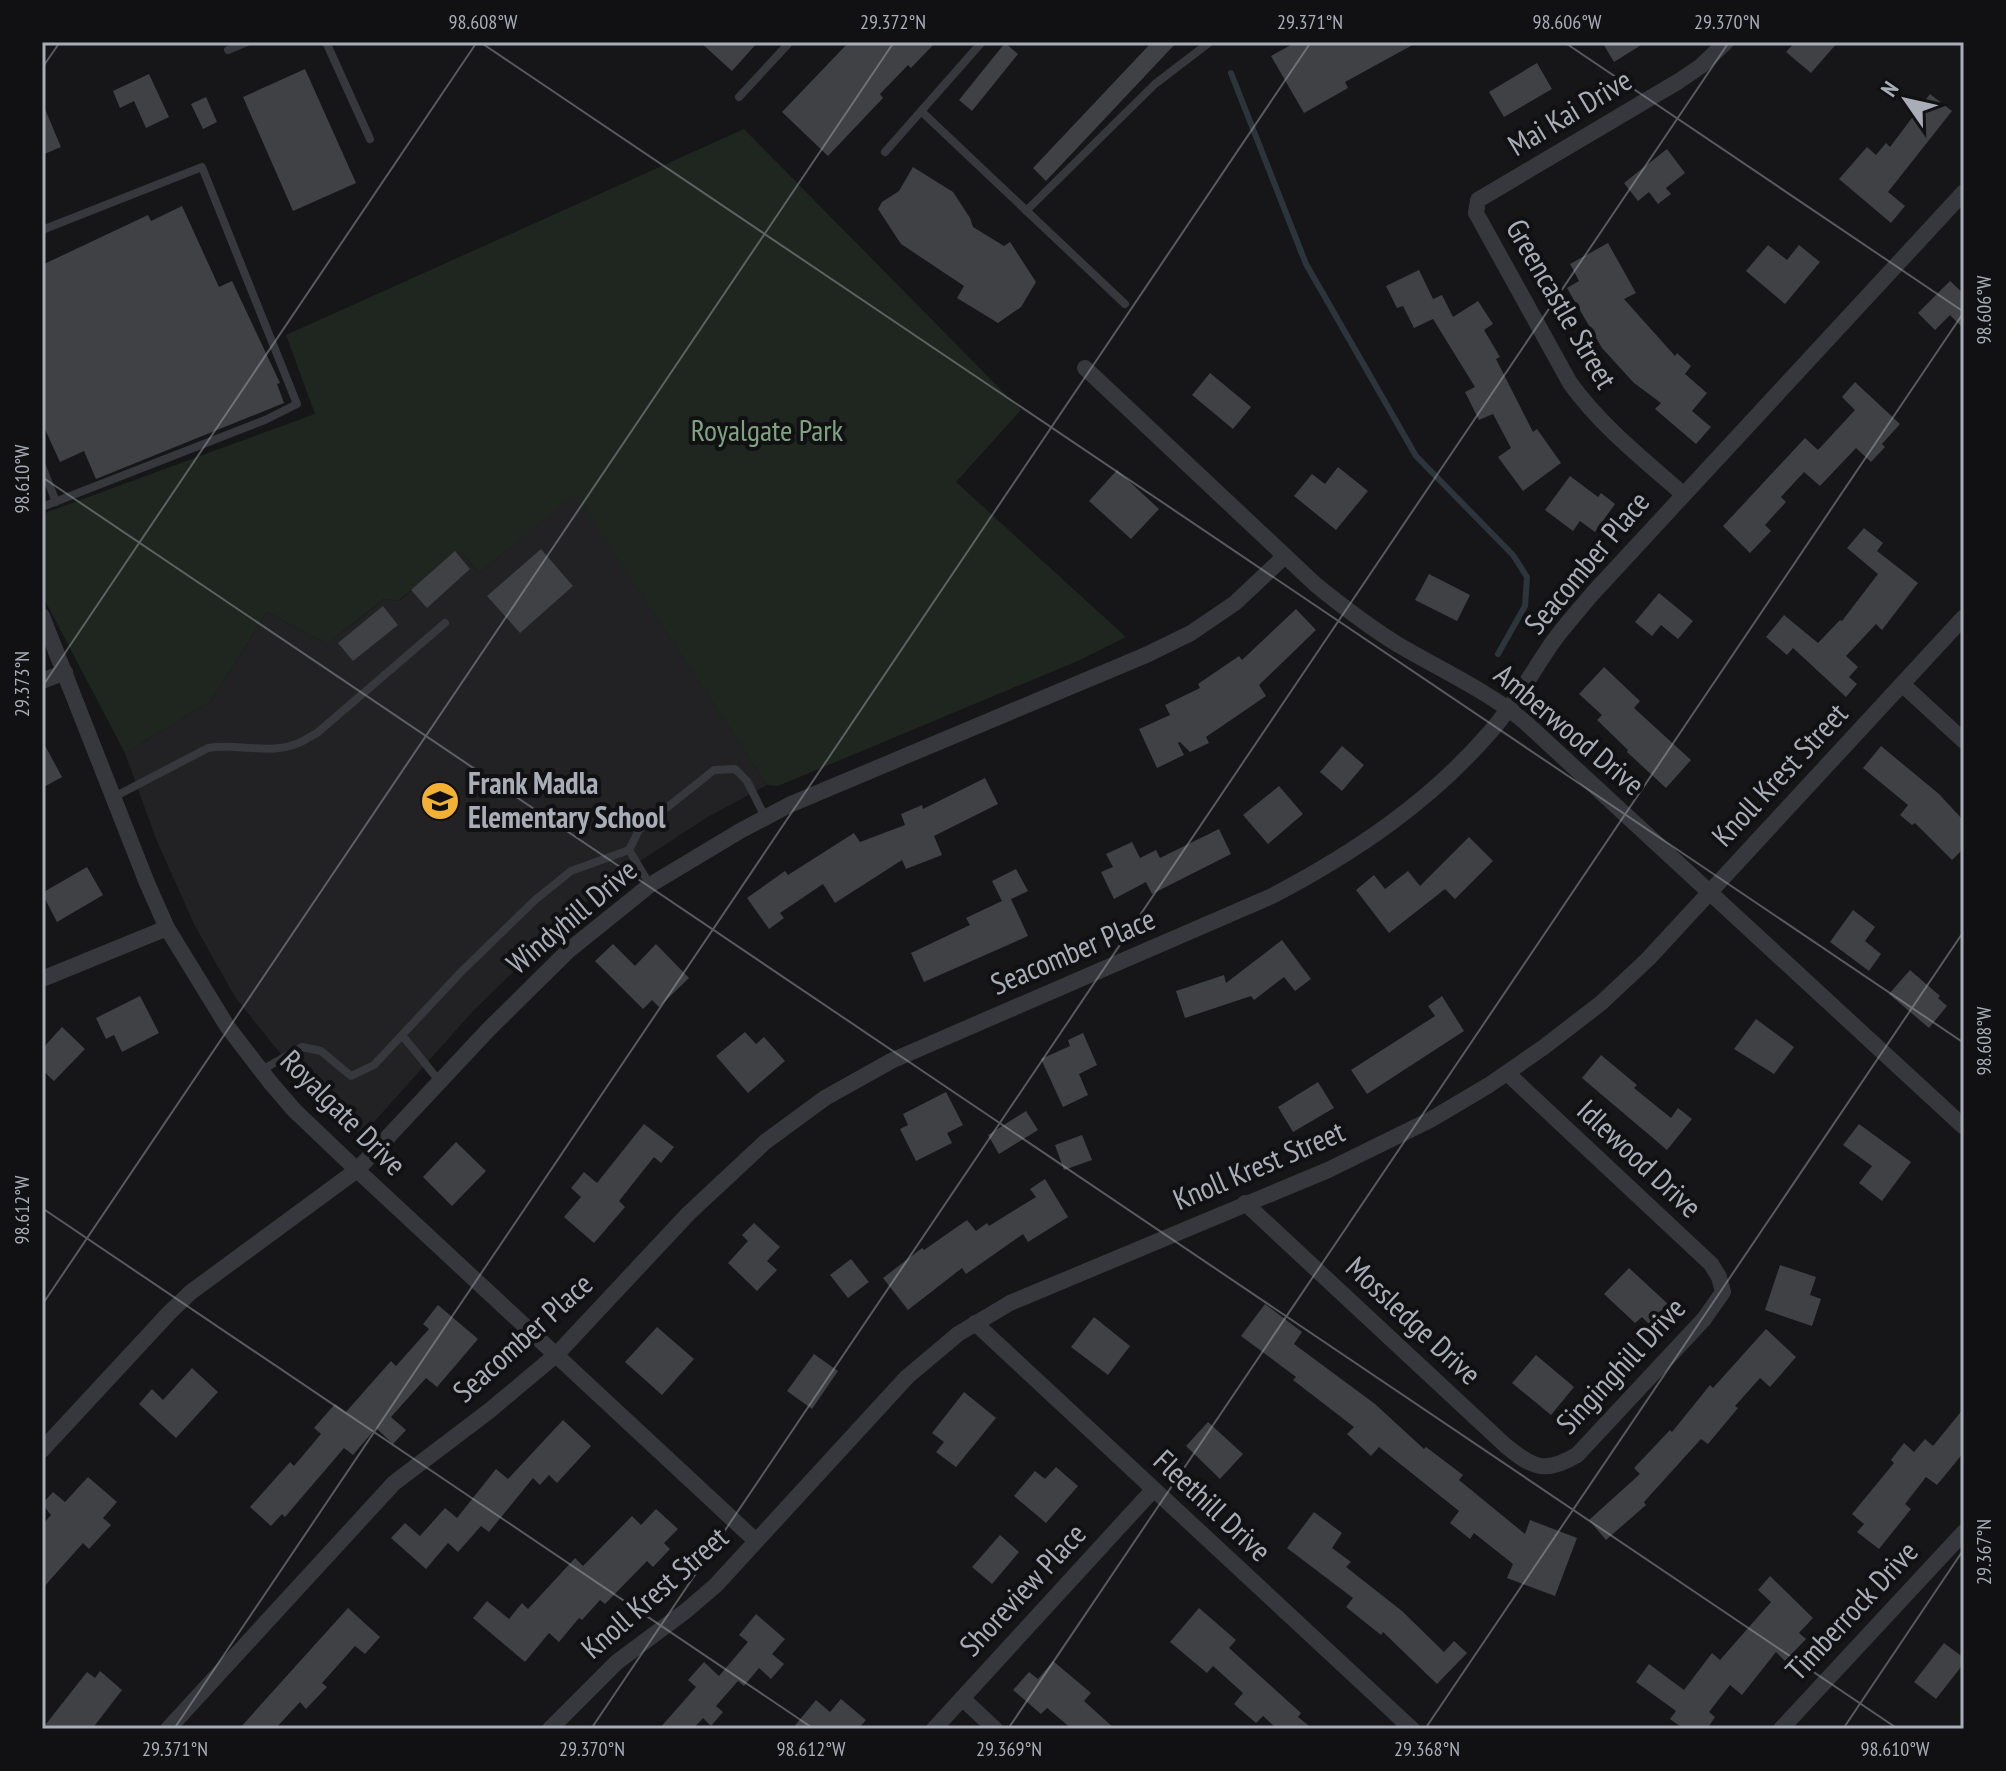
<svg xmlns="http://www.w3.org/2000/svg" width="2006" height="1771" font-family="'PT Sans Narrow',sans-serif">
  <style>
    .built { fill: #222225 }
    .green { fill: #1e261f }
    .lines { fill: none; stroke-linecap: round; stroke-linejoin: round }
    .stream { stroke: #2c353c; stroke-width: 6 }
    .building { fill: #404145 }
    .service { stroke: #37383d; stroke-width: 8 }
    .minor { stroke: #37383d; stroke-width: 16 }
    .ticks { fill: none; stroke: #a8adb8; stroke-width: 2; stroke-opacity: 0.45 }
    .labels { text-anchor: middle; stroke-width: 8; stroke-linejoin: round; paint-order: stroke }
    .street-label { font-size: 30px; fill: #a8adb8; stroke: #111113 }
    .park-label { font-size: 30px; fill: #7fa381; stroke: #111113 }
    .poi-label { font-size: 30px; font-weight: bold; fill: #a8adb8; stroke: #111113; text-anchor: start }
    .neatline { fill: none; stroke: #a8adb8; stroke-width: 3 }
    .ticks-label { font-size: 20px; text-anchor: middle; fill: #a8adb8 }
  </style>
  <rect width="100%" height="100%" fill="#161618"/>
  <path class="built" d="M575,493L767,785L706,818L634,865L580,907L474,1010L374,1122L358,1132L292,1068L235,997L194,924L156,839L125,753L211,701L267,612L327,644L385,599L399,601L461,551L479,573Z"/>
  <path class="green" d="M744,129L1021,410L956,482L1126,637L1080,660L778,786L767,785L575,494L479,573L461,551L398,601L384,599L327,644L267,612L211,701L125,753L42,595V514L315,414L286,335Z"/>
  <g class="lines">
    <path class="stream" d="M1231,73L1306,264L1416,456L1513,555L1527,577L1525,606L1498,654"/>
  </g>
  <path class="building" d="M700,42H758L732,71Z
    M849,42H936L911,68L908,65L880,94L883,98L828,156L782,112Z
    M1152,42H1177L1046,181L1033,168Z
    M1296,42H1418L1345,82L1348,88L1304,113L1271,56Z
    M1602,42H1646L1614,62Z
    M1795,42H1838L1811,73L1786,52Z
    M1005,43L1018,54L972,111L959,100Z
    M1537,63L1552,89L1504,117L1489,92Z
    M305,69L356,183L293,211L243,97Z
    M149,74L169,117L146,128L134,101L120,108L113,91Z
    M1930,94L1952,111L1888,192L1905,206L1891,223L1839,179L1867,147L1876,155L1886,143L1890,147Z
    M206,97L217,122L203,129L191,104Z
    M42,102L61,147L42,155Z
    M1667,149L1685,173L1666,188L1671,194L1658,204L1649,192L1638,201L1624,183Z
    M913,167L953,192L970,218L973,227L1004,246L1010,242L1036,282L1021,307L998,323L957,298L964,286L901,244L878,209L882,202L899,191Z
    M182,206L219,287L232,281L280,383L277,384L284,403L96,479L84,451L60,462L42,423V265L148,215L151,221Z
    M1608,243L1636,293L1624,299L1675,356L1677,353L1691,366L1685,374L1707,393L1692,411L1711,427L1696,444L1655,409L1661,403L1634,383L1602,348L1567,288L1579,281L1570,264Z
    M1768,245L1787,260L1799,245L1820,262L1785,304L1746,271Z
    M1419,270L1433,299L1442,295L1453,317L1478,301L1493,324L1484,330L1500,357L1496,359L1533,432L1537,429L1561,463L1523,491L1498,457L1511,448L1493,414L1479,420L1465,392L1475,387L1433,319L1414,328L1403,306L1397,308L1386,286Z
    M1950,281L1964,294V329L1950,315L1935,330L1918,313Z
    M1210,373L1251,407L1233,429L1192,395Z
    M1855,382L1900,424L1882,444L1885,447L1871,462L1856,448L1820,486L1804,472L1781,497L1786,502L1765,525L1771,531L1750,553L1723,526L1805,438L1818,450L1855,410L1842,397Z
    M1338,467L1368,491L1336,530L1294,496L1312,474L1325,484Z
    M1117,470L1159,509L1131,539L1089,501Z
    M1570,476L1598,497L1601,493L1615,504L1595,532L1580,521L1573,531L1545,510Z
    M1864,528L1883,543L1877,551L1918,583L1882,630L1876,624L1846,656L1858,667L1849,677L1857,684L1846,697L1793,648L1787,655L1766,637L1784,615L1818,643L1840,620L1842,621L1878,574L1847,548Z
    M541,549L573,586L520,633L487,596Z
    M455,551L470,569L427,608L411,590Z
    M1429,574L1470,595L1457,621L1415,600Z
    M1659,593L1693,621L1678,639L1661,625L1652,636L1635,622Z
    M383,606L398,625L353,661L338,643Z
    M1296,609L1316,630L1259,685L1266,696L1206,737L1209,743L1190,752L1180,742L1178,743L1184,755L1157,768L1139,729L1170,715L1165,705L1200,688L1198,684L1239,656L1242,660Z
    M1604,667L1640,701L1634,708L1691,760L1666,788L1627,752L1628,750L1597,720L1602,715L1579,694Z
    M42,740L62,777L42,788Z
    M1342,746L1364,765L1342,791L1320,772Z
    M1881,746L1939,794L1964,821V848L1952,860L1915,823L1912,825L1900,815L1908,805L1863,768Z
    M985,778L998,804L934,836L942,855L906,869L902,860L835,903L823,884L780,913L784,918L769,929L747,898L785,871L788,875L854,833L860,842L905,825L901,814L922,805L923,809Z
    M1279,786L1303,814L1268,844L1243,815Z
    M1219,829L1231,854L1152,894L1146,882L1114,899L1101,872L1113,867L1106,854L1132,842L1140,858L1156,850L1160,858Z
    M1469,837L1493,861L1455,899L1445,889L1389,933L1356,890L1374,875L1385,889L1408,871L1420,886Z
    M87,867L103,895L57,922L42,893Z
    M1016,869L1028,891L1011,899L1028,936L924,982L911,953L970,925L966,918L1002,901L992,881Z
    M1853,910L1875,927L1865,941L1881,954L1869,971L1830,942Z
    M1282,940L1311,979L1295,991L1284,977L1254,1000L1251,996L1185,1018L1176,991L1224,975L1226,983Z
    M613,944L635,966L656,944L689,978L659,1007L652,1000L643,1009L595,961Z
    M1910,970L1940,996L1938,998L1947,1006L1929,1028L1889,994Z
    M140,996L159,1033L122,1052L114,1035L106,1039L96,1018Z
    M1442,996L1464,1031L1367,1094L1351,1070L1435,1016L1428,1006Z
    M1756,1019L1794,1047L1774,1074L1734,1049Z
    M62,1027L85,1049L54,1081L42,1070V1049Z
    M745,1032L756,1044L764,1037L785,1061L748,1093L716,1056Z
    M1083,1033L1097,1065L1079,1074L1088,1095L1063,1107L1041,1059L1070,1046L1068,1040Z
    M1601,1055L1637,1085L1634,1088L1671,1118L1678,1108L1692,1119L1667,1150L1582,1078Z
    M1318,1082L1334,1108L1293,1132L1278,1107Z
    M946,1092L963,1125L947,1133L952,1143L916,1161L900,1129L908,1125L903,1114Z
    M1026,1111L1038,1130L999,1154L988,1135Z
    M644,1124L674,1147L661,1163L654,1157L619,1201L625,1207L594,1243L564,1217L581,1197L571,1188L584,1172L597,1183Z
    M1859,1124L1911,1162L1882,1201L1859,1183L1872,1166L1843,1145Z
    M1082,1135L1092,1160L1064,1170L1055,1145Z
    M456,1142L486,1171L452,1206L423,1177Z
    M1045,1179L1068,1217L1028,1242L1023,1234L966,1274L962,1268L908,1310L883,1278L922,1248L924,1250L967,1220L976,1231L987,1223L989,1226L1036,1197L1030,1189Z
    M754,1223L780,1247L767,1261L777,1270L757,1291L728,1263L748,1241L742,1235Z
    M851,1259L869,1282L848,1298L830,1275Z
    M1780,1265L1816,1277L1810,1295L1821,1299L1812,1326L1765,1310Z
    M1629,1268L1668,1304L1649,1324L1642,1317L1635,1323L1604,1294Z
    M1265,1304L1302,1332L1294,1344L1375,1404L1424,1449L1426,1447L1463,1475L1459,1480L1525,1534L1530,1520L1577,1538L1555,1596L1507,1578L1513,1564L1474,1533L1470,1539L1450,1523L1459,1511L1379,1447L1371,1456L1347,1434L1354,1427L1293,1380L1296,1377L1241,1336Z
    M438,1305L478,1339L437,1387L426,1378L391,1417L406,1430L393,1444L376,1428L353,1455L344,1448L285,1517L282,1514L271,1526L250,1507L290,1462L294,1466L321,1434L314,1428L335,1404L346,1412L391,1361L396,1366L429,1329L423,1324Z
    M1094,1317L1130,1346L1108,1375L1071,1347Z
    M657,1327L694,1359L662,1395L625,1362Z
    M1766,1329L1796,1357L1770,1387L1760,1378L1735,1406L1738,1408L1708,1444L1701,1439L1644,1502L1646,1505L1606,1540L1589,1520L1640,1474L1634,1468L1670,1430L1672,1432L1710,1385L1713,1388Z
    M814,1354L838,1371L812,1409L787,1391Z
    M1536,1355L1574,1387L1551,1415L1512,1383Z
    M192,1368L218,1392L176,1438L139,1404L152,1389L163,1400Z
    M964,1392L996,1418L956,1467L936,1452L944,1442L932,1433Z
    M1964,1408V1452L1937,1485L1926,1477L1905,1504L1911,1509L1879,1549L1857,1532L1864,1524L1852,1514L1894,1463L1891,1460L1904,1443L1914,1452L1925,1439L1933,1446Z
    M563,1420L591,1446L557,1483L549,1475L540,1485L533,1478L489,1532L481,1526L458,1552L448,1543L426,1569L391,1538L405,1523L420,1536L445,1508L457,1518L496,1469L508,1479Z
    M1208,1422L1243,1454L1220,1479L1186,1446Z
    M1056,1467L1078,1486L1046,1523L1014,1496L1035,1471L1045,1479Z
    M88,1477L117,1502L103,1518L111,1525L89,1549L83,1543L42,1589V1525L51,1515L42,1504L53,1492L65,1502Z
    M656,1509L678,1529L664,1543L670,1549L653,1567L647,1561L605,1604L600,1600L582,1620L579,1618L559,1642L549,1633L525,1662L473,1618L487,1601L509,1619L522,1603L528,1609L575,1558L583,1566L632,1516L641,1525Z
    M1314,1512L1342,1533L1332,1548L1351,1562L1346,1567L1402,1611L1444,1652L1454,1641L1467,1653L1437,1684L1383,1632L1381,1635L1346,1607L1353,1598L1287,1548Z
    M1000,1535L1019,1552L992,1584L972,1567Z
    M1770,1576L1813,1618L1799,1633L1806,1639L1785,1661L1776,1652L1742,1695L1730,1685L1709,1712L1715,1717L1707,1729H1684L1670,1719L1676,1711L1636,1682L1649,1664L1684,1690L1712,1653L1720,1660L1771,1602L1758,1590Z
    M348,1608L380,1637L365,1654L355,1646L322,1683L327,1687L306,1709L300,1702L275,1729H239Z
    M1199,1608L1236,1640L1229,1648L1301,1713L1298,1717L1313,1729H1277L1263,1716L1256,1723L1234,1704L1243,1693L1213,1666L1207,1673L1170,1642Z
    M756,1614L785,1639L772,1654L784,1664L771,1679L759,1668L744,1686L738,1681L716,1706L723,1712L711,1726L703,1718L693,1729H659L696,1687L688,1680L704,1662L719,1676L748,1642L739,1635Z
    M1944,1643L1964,1658V1663L1936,1699L1914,1682Z
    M1053,1661L1091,1693L1084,1701L1115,1729H1072L1047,1708L1041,1714L1013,1690L1029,1672L1038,1679Z
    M100,1671L122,1690L92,1729H42L87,1672L95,1678Z
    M841,1699L866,1720L858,1729H792L816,1700L830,1712Z"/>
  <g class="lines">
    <path class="service" d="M326,42L370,139
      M228,50L247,42
      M739,97L790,42
      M921,111L1125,304
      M885,152L982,42
      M1026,211L1155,84L1210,42
      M42,230L202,167L297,404L265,420L42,507
      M42,466L56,502
      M114,797L208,748C235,743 267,754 293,745C302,743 309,737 317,733L445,623
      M629,850L639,830L714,770L735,769L747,781L765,817
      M402,1035L440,1082
      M262,1070L302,1047L321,1051L351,1076L374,1065L461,972L535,900L571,871L629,850L650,885"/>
    <path class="minor" d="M1085,368L1316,585C1342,606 1368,626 1397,644C1441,670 1486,690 1525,722L1964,1127
      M1683,494C1643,459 1601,426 1570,383L1476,213L1478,200L1679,81L1701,66L1726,42
      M42,616L147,883L167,928L227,1026L270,1082L294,1110L357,1170L756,1541
      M42,681L65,672
      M1902,684L1964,741
      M42,979L167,928
      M1245,1203L1506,1446C1533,1468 1545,1474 1577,1455L1704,1319L1723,1292L1719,1277L1711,1264L1507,1073
      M975,1323L1412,1729
      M42,1450L169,1313L191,1292L357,1170L488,1030L568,951L650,885L740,831L789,805L1146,655L1191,633L1235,603L1285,556
      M962,1698L995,1729
      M168,1729L394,1483L489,1411L557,1354L689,1213L765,1142L825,1098L891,1061L1272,896C1354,853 1430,802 1491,731C1514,705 1531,674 1550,646C1563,627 1579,610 1593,593L1964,192
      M550,1729L617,1662L687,1610L716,1585L907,1377L958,1334L1010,1303L1328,1170L1430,1120L1489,1085L1544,1047L1601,1003L1648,959L1964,617
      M934,1729L1153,1490
      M1781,1729L1964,1532"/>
  </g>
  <path class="ticks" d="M480,42L1964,1043M1564,42L1964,312M42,68L60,42M42,477L1898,1729M42,687L477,42M42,1208L814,1729M42,1305L894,42M174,1729L1311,42M591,1729L1729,42M1008,1729L1964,312M1425,1729L1964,931M1843,1729L1964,1549"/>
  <defs>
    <g id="school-disc" transform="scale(2)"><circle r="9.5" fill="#f2b134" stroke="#111113"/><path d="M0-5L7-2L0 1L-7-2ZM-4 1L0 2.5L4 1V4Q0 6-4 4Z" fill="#111"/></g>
  </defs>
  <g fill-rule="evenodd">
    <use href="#school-disc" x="440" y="801"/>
  </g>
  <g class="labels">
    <g class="street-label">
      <text transform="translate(1570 113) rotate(-31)" y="10">Mai Kai Drive</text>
      <text transform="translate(1561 304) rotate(60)" y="10">Greencastle Street</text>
      <text transform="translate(1587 563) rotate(-50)" y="10">Seacomber Place</text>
      <text transform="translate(1569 730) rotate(40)" y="10">Amberwood Drive</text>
      <text transform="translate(1780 775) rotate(-47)" y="10">Knoll Krest Street</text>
      <text transform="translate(572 917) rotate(-40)" y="10">Windyhill Drive</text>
      <text transform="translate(1073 952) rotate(-23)" y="10">Seacomber Place</text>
      <text transform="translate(343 1113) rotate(45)" y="10">Royalgate Drive</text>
      <text transform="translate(1639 1159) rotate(43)" y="10">Idlewood Drive</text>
      <text transform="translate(1259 1166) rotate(-23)" y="10">Knoll Krest Street</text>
      <text transform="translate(1413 1321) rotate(43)" y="10">Mossledge Drive</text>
      <text transform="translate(523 1338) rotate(-42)" y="10">Seacomber Place</text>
      <text transform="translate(1621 1366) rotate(-47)" y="10">Singinghill Drive</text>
      <text transform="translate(1212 1506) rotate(43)" y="10">Fleethill Drive</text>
      <text transform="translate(1023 1590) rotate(-47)" y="10">Shoreview Place</text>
      <text transform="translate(655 1593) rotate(-41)" y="10">Knoll Krest Street</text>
      <text transform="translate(1852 1611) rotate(-47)" y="10">Timberrock Drive</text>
    </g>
    <g class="park-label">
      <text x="767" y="441">Royalgate Park</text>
    </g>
    <g class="poi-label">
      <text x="468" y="794">Frank Madla<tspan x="468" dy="34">Elementary School</tspan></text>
    </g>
  </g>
  <rect width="2006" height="1771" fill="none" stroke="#111113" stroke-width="88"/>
  <g transform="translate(1906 100) rotate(304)" stroke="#111113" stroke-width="6" paint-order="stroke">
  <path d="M0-6L14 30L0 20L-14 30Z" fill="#a8adb8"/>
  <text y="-12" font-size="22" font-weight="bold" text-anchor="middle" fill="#a8adb8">N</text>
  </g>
  <rect x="44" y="44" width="1918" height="1683" class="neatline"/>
  <g class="ticks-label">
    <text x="483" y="29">98.608°W</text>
    <text x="893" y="29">29.372°N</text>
    <text x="1310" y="29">29.371°N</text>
    <text x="1567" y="29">98.606°W</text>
    <text x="1727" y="29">29.370°N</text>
    <text transform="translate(1984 310) rotate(-90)" y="7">98.606°W</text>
    <text transform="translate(22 479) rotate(-90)" y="7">98.610°W</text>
    <text transform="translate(22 684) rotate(-90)" y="7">29.373°N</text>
    <text transform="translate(1984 1041) rotate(-90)" y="7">98.608°W</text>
    <text transform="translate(22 1210) rotate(-90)" y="7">98.612°W</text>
    <text transform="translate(1984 1552) rotate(-90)" y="7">29.367°N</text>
    <text x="175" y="1756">29.371°N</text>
    <text x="592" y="1756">29.370°N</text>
    <text x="811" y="1756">98.612°W</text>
    <text x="1009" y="1756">29.369°N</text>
    <text x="1427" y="1756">29.368°N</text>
    <text x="1895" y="1756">98.610°W</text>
  </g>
</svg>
